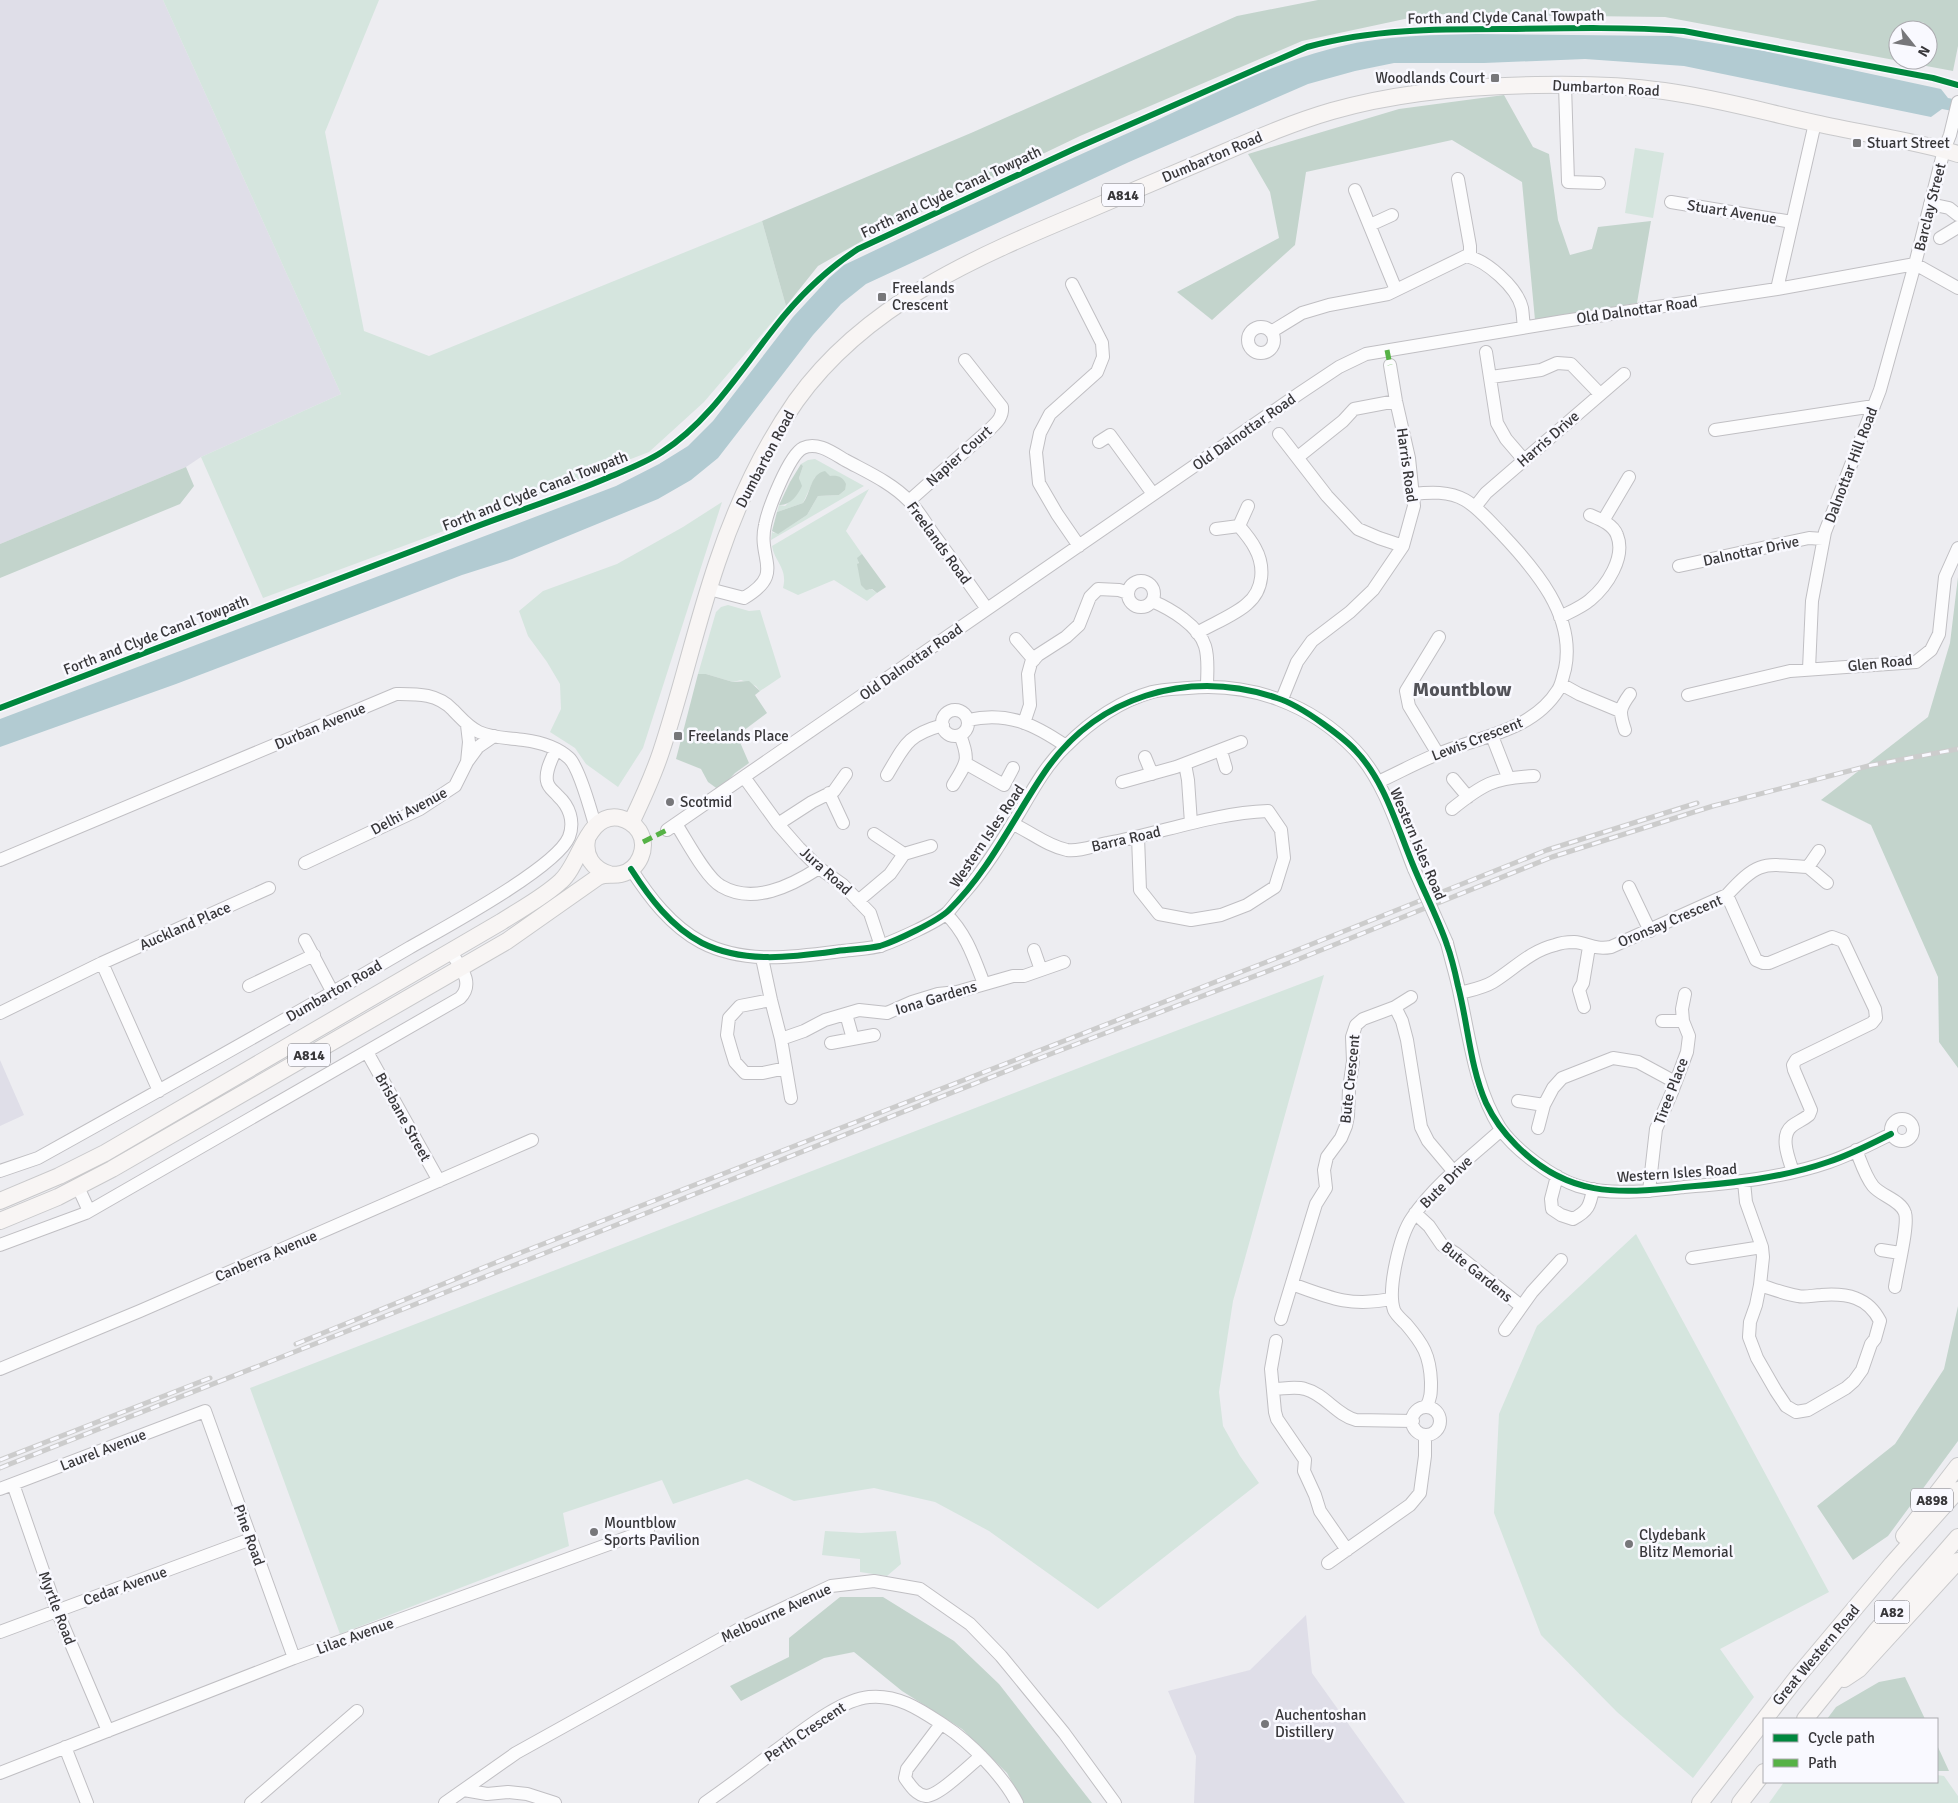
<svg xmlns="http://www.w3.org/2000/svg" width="1958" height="1803" font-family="Signika,sans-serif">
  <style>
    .built { fill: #dfdee8 }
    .green { fill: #d5e5de }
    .forest { fill: #c3d4cc; fill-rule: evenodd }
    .water { fill: #b2cbd2 }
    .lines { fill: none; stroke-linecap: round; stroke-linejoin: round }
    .minor-casing { stroke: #c0bfc3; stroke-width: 14 }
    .major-casing { stroke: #c9c9cb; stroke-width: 18 }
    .minor { stroke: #fcfcfd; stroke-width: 12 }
    .major { stroke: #f8f5f4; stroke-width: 16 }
    .rail-casing { stroke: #ccc; stroke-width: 5 }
    .rail { stroke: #f9f9ff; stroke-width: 3; stroke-dasharray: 9; stroke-linecap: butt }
    .minor-bridge-casing { stroke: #c0bfc3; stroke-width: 14; stroke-linecap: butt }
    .minor-bridge { stroke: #fcfcfd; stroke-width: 12 }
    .quiet { stroke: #56b246; stroke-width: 5; stroke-dasharray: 10 5; stroke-linecap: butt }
    .cycleway-casing { stroke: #f9f9ff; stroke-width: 9 }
    .cycleway { stroke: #00873e; stroke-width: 6 }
    .poi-dot { fill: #77777a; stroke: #f9f9ff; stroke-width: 2 }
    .labels { text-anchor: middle; stroke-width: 5; stroke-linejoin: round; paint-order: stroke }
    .shield { fill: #f9f9ff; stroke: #727175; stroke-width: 1 }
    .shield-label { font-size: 14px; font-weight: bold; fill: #38373a }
    .street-label { font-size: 15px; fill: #38373a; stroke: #f9f9ff }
    .poi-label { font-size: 15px; fill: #38373a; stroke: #f9f9ff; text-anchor: start }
    .district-label { font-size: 20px; font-weight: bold; fill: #535359; stroke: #f9f9ff }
  </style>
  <rect width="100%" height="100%" fill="#ededf1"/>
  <path class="built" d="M0,0H163L341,394L201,457L186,467L0,544Z
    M0,1060L24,1115L0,1126Z
    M1306,1615L1312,1673L1405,1803H1194L1196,1756L1168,1691L1250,1670Z"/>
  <path class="green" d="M163,0H379L325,132L364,331L429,356L762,221L786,306L704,402L649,452L460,525L263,598L201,457L341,394Z
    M1635,148L1664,153L1653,218L1625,213Z
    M815,459L864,486L771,540L772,531L773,533L785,529L807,515L818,496L839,495L845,490L815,477L803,503L777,512L779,505L785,506L794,497L800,481L799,478L803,466L801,464L808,460Z
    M869,489L846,531L862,554C854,567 860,579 869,590L871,589L877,593L867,601L834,580L798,595L783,588C788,568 775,563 772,546Z
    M722,502L643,748L618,787L586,764L575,748L550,732L561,709L560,684L547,662L528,636L519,611L543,591L617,564L683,527Z
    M728,605L749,611L760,610L781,677L760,691L756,686L741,680L733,682L706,674H698L716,612L721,607Z
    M1324,975L1233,1301L1219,1392L1223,1426L1240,1456L1259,1483L1098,1609L989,1531L935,1502L874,1488L794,1501L747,1479L673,1504L662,1480L563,1513L569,1546L340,1634L250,1388L1120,1052Z
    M1636,1234L1829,1592L1720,1649L1754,1697L1693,1778L1617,1712L1541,1635L1494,1513L1499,1414L1537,1326Z
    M825,1531L861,1533L896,1531L901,1564L887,1576L860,1572V1559L822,1555Z
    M1937,1775L1944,1776L1958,1796V1803H1769L1784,1782H1937Z"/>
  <path class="forest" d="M1318,0H1958V46L1953,71L1665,17L1428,14L1302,41L1080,136L869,237L818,266L786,306L762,221L971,133L1237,16ZM1898,30H1928V60H1898Z
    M1504,95L1533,147L1549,154L1558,220L1570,255L1592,249L1598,227L1651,221L1637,303L1535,320L1522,182L1452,140L1306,172L1295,245L1212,320L1177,292L1279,238L1270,192L1248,154L1399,109Z
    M801,464L803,466L799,478L802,486C798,495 790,506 779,505L790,482Z
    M186,467L194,486L180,504L0,578V544Z
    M825,471L830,476C838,475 843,477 846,484L845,490L839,495L818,496L807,515L778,534L772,531L777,512L803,503C811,493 810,474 825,471Z
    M862,554L886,587L877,593L872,589L866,590L861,585L857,564L859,563L857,558Z
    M1958,577V1068L1939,1042L1938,977L1871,825L1821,800L1928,717L1950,643Z
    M698,674H706L733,682L749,681L760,691L755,695L767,713L743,731L739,740L749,763L735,773L719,790L708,782L701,769L676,759Z
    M1958,1306V1441L1888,1536L1853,1560L1817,1506L1895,1444L1944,1369Z
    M840,1597H883L954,1641L999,1684L1092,1803H1023L1007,1773L962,1729L902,1691L854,1652L824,1658L741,1701L730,1686L789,1657V1638Z
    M1905,1677L1925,1719H1827L1836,1707L1879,1682Z
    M1937,1745L1949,1771H1937Z"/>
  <path class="water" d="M1476,34L1671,36L1764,51L1941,89L1948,98L1958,100V112L1942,109L1931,117L1684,66L1585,59L1484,63H1394L1355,71L1308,84L1129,162L866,284L841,304L813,335L718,458L691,480L658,499L512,559L462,575L176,684L0,747V719L506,528L616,486L659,464L688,446L713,421L793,317L829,278L844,265C947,216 1051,167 1155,121C1212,95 1269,65 1330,49C1377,36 1427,35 1476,34Z"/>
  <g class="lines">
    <g class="minor-casing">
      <path id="minor" d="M1565,85L1568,182L1599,183
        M1458,179L1470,246V257
        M1355,190L1396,290
        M1671,202L1792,222
        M1930,204L1949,208L1958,215
        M1370,225L1392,215
        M1940,238L1958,227
        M1915,264L1958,288
        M1072,284L1102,343L1103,357L1097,372L1050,414L1040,433L1036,452L1039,483L1057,514L1079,546
        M1777,289L1815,123
        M1248 340a13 13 0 1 1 26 0a13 13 0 1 1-26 0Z
        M1271,332L1302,313L1329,305L1388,294L1466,256C1486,260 1517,287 1522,308C1523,314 1523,321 1524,327
        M1486,352L1497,423L1506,439L1524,460
        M1491,377L1541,370L1557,363L1571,364L1600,394
        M1715,430L1874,406
        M1279,434L1327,496L1358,529L1379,538L1403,546
        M1099,442L1110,435L1153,494
        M1298,457L1343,421L1354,409L1396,401
        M909,501L990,429C997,422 1003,417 1002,407L965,360
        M1475,507L1486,493L1624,374
        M1603,521L1629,477
        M1216,529L1239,526L1248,506
        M1679,566L1809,538L1823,539
        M1128 594a13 13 0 1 1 26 0a13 13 0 1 1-26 0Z
        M709,589L744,598C786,573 757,560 765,525C768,509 789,455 803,448C817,441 833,453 845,460C867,472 892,483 909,501C919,511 926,524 934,535C952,559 969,584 987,609
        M1152,601C1171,609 1199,626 1205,646C1209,659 1207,673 1207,686
        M1560,617C1570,612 1582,607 1590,600C1607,586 1626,557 1617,535C1613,524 1599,519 1590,515
        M1197,633C1212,624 1235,615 1247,604C1264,590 1265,566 1255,548C1251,540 1245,533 1239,526
        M1016,639L1034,660
        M1809,669L1812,601L1825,532L1880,390L1915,264L1944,150L1950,135L1958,102
        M1561,684L1579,694L1620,711
        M1688,695L1790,671L1916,662L1931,650L1939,634L1945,577L1958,548
        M1282,699L1297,662L1312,641L1350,612L1373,590L1403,546L1414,506L1409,458L1396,401L1390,365
        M942 723a13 13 0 1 1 26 0a13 13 0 1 1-26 0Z
        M968,720C1007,711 1034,724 1066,746
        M1024,723L1030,705L1028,674L1031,663L1038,655L1066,637L1079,625L1090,597L1098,589L1119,590L1128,593
        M1625,730C1619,712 1619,709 1630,694
        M1492,736L1508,777
        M1221,751L1226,768
        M1438,754L1409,706L1406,691L1439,637
        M1145,757L1152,774
        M467,762L478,747L494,736
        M965,763L1004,785L1013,768
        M1185,764L1188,780L1191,823
        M887,775C905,745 907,735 943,725
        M744,777L778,824L799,848L819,868L843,885L870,913L881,946
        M1453,779L1468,797
        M1122,782L1176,767L1241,742
        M1378,782C1400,772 1421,760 1443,752C1483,736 1533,730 1558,690C1562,684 1563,675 1565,669C1576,616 1535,569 1501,533C1490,522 1479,508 1465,500C1449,491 1430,492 1413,494
        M953,785C967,762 970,760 960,735
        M829,793L843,823
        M1452,809C1483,784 1493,778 1534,776
        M676,824C686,839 706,878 721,886C753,905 791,886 819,868
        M778,824L812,802L834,791L846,774
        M1013,824C1031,832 1047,846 1067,850C1081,852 1095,845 1108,843C1162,833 1213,813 1268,811L1281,830L1284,858L1275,887L1247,905L1221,915L1191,920L1159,914L1140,890L1138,837
        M667,830L1300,393L1339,367L1366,354L1564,321L1777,289L1915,264
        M874,834L904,854
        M1819,851L1808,867L1827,883
        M0,860L396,694C416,694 437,693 453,710C461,718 468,727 479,732C492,738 509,738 524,740C539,742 557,747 569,758C579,767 591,811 595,825
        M305,863L420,809L455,786L467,762L469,742L467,725
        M631,869C649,897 671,926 701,942C745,965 796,957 842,951C855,949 871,949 883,945C899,939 935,923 947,913C953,907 958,899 964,893C985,869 1002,841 1019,813C1033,789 1046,765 1066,746C1090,722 1120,701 1152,692C1164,689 1176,689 1188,688C1251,682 1311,704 1355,750C1384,780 1399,831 1414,869
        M1629,887L1650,931
        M1727,895C1759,860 1763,864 1808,867
        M858,901L890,874L904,854L931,846
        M946,914C966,933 974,958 984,984
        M305,940L333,993
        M1447,943C1451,960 1457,978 1460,995C1470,1040 1475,1088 1500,1128C1515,1150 1553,1178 1578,1186C1611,1196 1650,1191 1684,1187C1733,1183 1782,1178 1829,1162C1850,1155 1871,1144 1891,1134
        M1034,950L1041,970
        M762,958L771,1000L781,1039L791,1098
        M102,963L159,1091
        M249,986L314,955
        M1460,993C1471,990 1483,988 1493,982C1514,969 1530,951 1555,945C1560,943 1568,942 1574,942C1588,943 1594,950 1611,947L1727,895L1756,960L1763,963H1769L1832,937L1843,941L1875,1009L1876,1018L1872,1023L1796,1060L1793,1065L1794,1070L1811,1110L1809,1115C1803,1120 1797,1122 1792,1126C1779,1136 1789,1159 1793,1172
        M771,1000L740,1006L729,1018L727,1035L731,1049L735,1062L745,1073H763L786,1068
        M1395,1007L1402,1021L1407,1040L1421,1127L1428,1141L1454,1172
        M1584,1007L1579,990L1583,983L1589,947
        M0,1013L102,963L269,888
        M846,1014L853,1039
        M1662,1021H1683
        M781,1039L804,1031L825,1020L859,1010L887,1013L912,1002L938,994L957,992L1013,976H1024L1064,962
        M831,1043L874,1035
        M367,1052L439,1181
        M1518,1101L1544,1105
        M1891 1130a11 11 0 1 1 22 0a11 11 0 1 1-22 0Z
        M1538,1128L1544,1105L1553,1088L1562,1078L1613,1058L1638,1062L1675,1082
        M1856,1150C1861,1162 1865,1176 1873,1186C1881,1196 1901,1200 1905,1213C1909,1225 1897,1272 1895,1287
        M0,1171L38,1158C162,1089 286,1020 409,948C442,929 556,868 569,837C575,821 569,806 558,796C554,791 548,788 547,781C545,770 552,759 556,749
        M1557,1176L1551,1199L1552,1209L1561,1215L1573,1219C1588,1211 1590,1206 1593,1189
        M1744,1182L1746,1202L1762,1247L1763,1257L1760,1285L1756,1305L1750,1322L1749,1337L1757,1358L1776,1391L1786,1406L1796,1412L1808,1410L1846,1388L1854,1381L1862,1370L1871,1344L1875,1339L1880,1321C1868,1297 1847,1293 1821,1295C1814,1295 1805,1298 1798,1296C1785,1294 1773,1289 1760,1285
        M78,1187L89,1211
        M1649,1191L1656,1129L1672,1092L1687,1052L1689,1036L1683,1021L1682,1009L1685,994
        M1415,1213L1429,1226L1442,1245L1455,1253L1521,1306
        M0,1245L86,1213L460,998C475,983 460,967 451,952
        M1881,1250L1900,1253
        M1692,1258L1762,1247
        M1292,1284C1330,1298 1350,1307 1391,1299
        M1281,1319L1312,1217L1316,1204L1326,1188L1324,1170L1327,1157L1341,1138L1346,1126L1348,1116L1349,1089L1353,1061L1352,1037L1356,1025L1363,1019L1395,1007L1411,997
        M1505,1330L1532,1292L1561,1260
        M1276,1341L1271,1369L1275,1412L1277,1419L1305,1460L1304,1471L1315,1495L1320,1511L1347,1550
        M0,1369L140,1311L532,1140
        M1273,1389C1283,1389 1295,1386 1305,1389C1325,1394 1336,1415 1356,1420L1413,1421
        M1426,1407C1431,1399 1431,1392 1431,1382C1430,1355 1423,1344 1406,1324C1402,1320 1396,1315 1394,1310C1387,1290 1400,1235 1412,1218C1435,1184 1471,1157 1501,1130
        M1412 1421a14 14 0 1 1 28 0a14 14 0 1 1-28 0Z
        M13,1484L57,1611L108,1731
        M0,1489L205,1411L294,1658
        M1328,1563L1410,1505L1420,1493L1425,1456V1435
        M0,1632L251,1539
        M941,1724L907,1769L905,1778C910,1785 916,1795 926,1796C939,1796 970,1765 981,1756
        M65,1747L87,1803
        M0,1773L294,1658L648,1530
        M464,1790L487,1794L508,1792L527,1794L555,1803
        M251,1803L357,1711
        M445,1803L516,1753L739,1629L831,1586L874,1581L920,1589L970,1624L1001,1656L1064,1733L1115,1803
        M705,1803C729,1786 752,1769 775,1751C800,1733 839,1700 869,1697C899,1694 922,1711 945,1726C970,1742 1004,1777 1017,1803"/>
    </g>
    <g class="major-casing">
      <path id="major" d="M631,823C642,800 653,776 661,752C682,689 696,625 717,563C736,506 762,450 796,401C866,303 978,256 1086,211C1130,192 1175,173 1220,154C1257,138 1294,122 1332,111C1398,92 1468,86 1536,85C1579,84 1622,85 1664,91C1716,98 1765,112 1815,123C1863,134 1912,140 1958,154
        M587,840C584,856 593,869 609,874
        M0,1201L59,1176L105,1153L501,922C521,909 544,897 561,881C581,863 587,811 620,818C628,820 635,825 639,831C649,847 639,870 621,874C613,876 606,873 598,877L507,941L112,1169L58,1197L0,1221
        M1904,1536L1958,1466
        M1844,1679L1859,1669L1958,1561
        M1805,1719L1877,1630L1958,1537
        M1700,1803L1798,1676L1892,1564L1958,1490
        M1740,1803L1764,1772"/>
    </g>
    <use href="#minor" class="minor"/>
    <use href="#major" class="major"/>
    <g class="rail-casing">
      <path id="rail" d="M296,1344L502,1260L1287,954L1547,850L1697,803
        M0,1460L210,1378
        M0,1468L1027,1063L1289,963L1552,857L1713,806L1872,765L1958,749"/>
    </g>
    <use href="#rail" class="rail"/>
    <g class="minor-bridge-casing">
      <path id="minor-bridge" d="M1414,869L1447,943"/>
    </g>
    <use href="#minor-bridge" class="minor-bridge"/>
    <path class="quiet" d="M1387,350L1390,365
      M643,842L667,830"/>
    <g class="cycleway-casing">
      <path id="cycleway" d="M0,708C153,651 305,592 457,534C507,514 558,499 607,478C626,470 645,463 662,452C709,422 741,370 775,327C799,296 826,270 858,249L1074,149L1307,47C1375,28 1445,29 1516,29C1572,28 1628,27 1684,31L1933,78L1958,85
        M631,869C649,897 671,927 702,943C744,964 793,957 837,951C851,949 867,949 880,946C896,941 938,921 949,910C988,872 1012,821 1042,776C1094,696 1188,668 1277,698C1293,703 1308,713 1322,723C1333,731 1346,740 1355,750C1385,781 1397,827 1413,865C1424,892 1438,918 1447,945C1452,958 1455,972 1458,986C1468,1024 1470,1067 1486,1103C1494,1120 1504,1133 1516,1145C1567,1197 1617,1194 1684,1187C1733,1183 1782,1178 1828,1162C1850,1155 1871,1144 1891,1134"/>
    </g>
    <use href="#cycleway" class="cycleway"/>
  </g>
  <g class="poi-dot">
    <rect x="1490" y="73" width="10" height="10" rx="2.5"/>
    <rect x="1852" y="138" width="10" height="10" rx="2.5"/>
    <rect x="877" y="292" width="10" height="10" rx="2.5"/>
    <rect x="673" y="731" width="10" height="10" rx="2.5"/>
    <circle cx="670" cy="802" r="5"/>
    <circle cx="594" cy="1532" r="5"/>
    <circle cx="1629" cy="1544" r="5"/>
    <circle cx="1265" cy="1724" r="5"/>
  </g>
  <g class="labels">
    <g class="shield">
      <rect x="1102" y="183.5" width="42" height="23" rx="4"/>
      <rect x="288" y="1043.5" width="42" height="23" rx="4"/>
      <rect x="1911" y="1488.5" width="42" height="23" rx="4"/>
      <rect x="1874.5" y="1600.5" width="35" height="23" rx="4"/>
    </g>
    <g class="shield-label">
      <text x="1123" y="200">A814</text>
      <text x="309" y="1060">A814</text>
      <text x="1932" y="1505">A898</text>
      <text x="1892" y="1617">A82</text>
    </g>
    <g class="street-label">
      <text transform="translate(1506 17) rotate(-1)" y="5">Forth and Clyde Canal Towpath</text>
      <text transform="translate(1606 88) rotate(3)" y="5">Dumbarton Road</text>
      <text transform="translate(1212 157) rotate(-23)" y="5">Dumbarton Road</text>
      <text transform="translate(951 192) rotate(-25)" y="5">Forth and Clyde Canal Towpath</text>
      <text transform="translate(1930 207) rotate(-76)" y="5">Barclay Street</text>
      <text transform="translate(1732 212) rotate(9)" y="5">Stuart Avenue</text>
      <text transform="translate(1637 310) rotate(-8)" y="5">Old Dalnottar Road</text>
      <text transform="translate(1244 432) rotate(-35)" y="5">Old Dalnottar Road</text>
      <text transform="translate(1548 439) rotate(-41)" y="5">Harris Drive</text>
      <text transform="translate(959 456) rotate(-42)" y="5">Napier Court</text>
      <text transform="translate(765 459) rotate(-62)" y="5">Dumbarton Road</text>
      <text transform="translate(1407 465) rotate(82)" y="5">Harris Road</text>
      <text transform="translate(1851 465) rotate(-69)" y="5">Dalnottar Hill Road</text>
      <text transform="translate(535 491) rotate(-21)" y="5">Forth and Clyde Canal Towpath</text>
      <text transform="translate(939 543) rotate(54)" y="5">Freelands Road</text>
      <text transform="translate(1751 551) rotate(-12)" y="5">Dalnottar Drive</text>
      <text transform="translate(156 635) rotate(-21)" y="5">Forth and Clyde Canal Towpath</text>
      <text transform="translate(911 662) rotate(-35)" y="5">Old Dalnottar Road</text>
      <text transform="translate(1880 663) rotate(-6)" y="5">Glen Road</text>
      <text transform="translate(320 726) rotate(-23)" y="5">Durban Avenue</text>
      <text transform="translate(1477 739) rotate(-21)" y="5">Lewis Crescent</text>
      <text transform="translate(409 811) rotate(-28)" y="5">Delhi Avenue</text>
      <text transform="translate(987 836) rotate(-56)" y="5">Western Isles Road</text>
      <text transform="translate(1126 839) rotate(-13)" y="5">Barra Road</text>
      <text transform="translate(1418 844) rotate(67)" y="5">Western Isles Road</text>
      <text transform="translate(826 871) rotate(42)" y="5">Jura Road</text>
      <text transform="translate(1670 921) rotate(-23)" y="5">Oronsay Crescent</text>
      <text transform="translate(185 926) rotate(-24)" y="5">Auckland Place</text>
      <text transform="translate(334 991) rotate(-30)" y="5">Dumbarton Road</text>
      <text transform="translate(936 998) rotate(-17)" y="5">Iona Gardens</text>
      <text transform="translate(1350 1079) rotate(-84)" y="5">Bute Crescent</text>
      <text transform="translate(1671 1091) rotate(-69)" y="5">Tiree Place</text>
      <text transform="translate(403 1117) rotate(61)" y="5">Brisbane Street</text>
      <text transform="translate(1677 1173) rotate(-4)" y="5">Western Isles Road</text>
      <text transform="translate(1446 1182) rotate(-45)" y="5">Bute Drive</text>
      <text transform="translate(266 1256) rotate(-23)" y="5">Canberra Avenue</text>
      <text transform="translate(1477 1272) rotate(39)" y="5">Bute Gardens</text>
      <text transform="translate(103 1450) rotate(-21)" y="5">Laurel Avenue</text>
      <text transform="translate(249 1535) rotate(70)" y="5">Pine Road</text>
      <text transform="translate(125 1586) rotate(-20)" y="5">Cedar Avenue</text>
      <text transform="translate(57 1608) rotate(69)" y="5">Myrtle Road</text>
      <text transform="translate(776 1613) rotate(-25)" y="5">Melbourne Avenue</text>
      <text transform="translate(355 1636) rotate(-20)" y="5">Lilac Avenue</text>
      <text transform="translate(1816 1655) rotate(-50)" y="5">Great Western Road</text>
      <text transform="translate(805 1732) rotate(-34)" y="5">Perth Crescent</text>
    </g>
    <g class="poi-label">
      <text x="1485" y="83" text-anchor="end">Woodlands Court</text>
      <text x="1867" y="148">Stuart Street</text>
      <text x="892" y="293">Freelands<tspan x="892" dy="17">Crescent</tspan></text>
      <text x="688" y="741">Freelands Place</text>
      <text x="680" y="807">Scotmid</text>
      <text x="604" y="1528">Mountblow<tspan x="604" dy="17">Sports Pavilion</tspan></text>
      <text x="1639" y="1540">Clydebank<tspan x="1639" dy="17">Blitz Memorial</tspan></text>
      <text x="1275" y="1720">Auchentoshan<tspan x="1275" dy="17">Distillery</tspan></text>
    </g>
    <g class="district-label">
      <text x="1462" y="696">Mountblow</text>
    </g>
  </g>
  <rect x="1763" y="1718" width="175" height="65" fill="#f9f9ff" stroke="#acabb0"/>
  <rect x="1773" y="1734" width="25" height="8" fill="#00873e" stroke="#acabb0"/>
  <text x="1808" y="1743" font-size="15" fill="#38373a">Cycle path</text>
  <rect x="1773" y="1759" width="25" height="8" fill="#56b246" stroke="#acabb0"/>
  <text x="1808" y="1768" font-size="15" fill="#38373a">Path</text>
  <g transform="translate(1913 45) rotate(120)"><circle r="24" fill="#f9f9ff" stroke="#acabb0"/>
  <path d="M0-4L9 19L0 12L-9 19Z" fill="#77777a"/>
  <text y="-8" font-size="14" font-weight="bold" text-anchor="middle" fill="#38373a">N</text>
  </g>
</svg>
